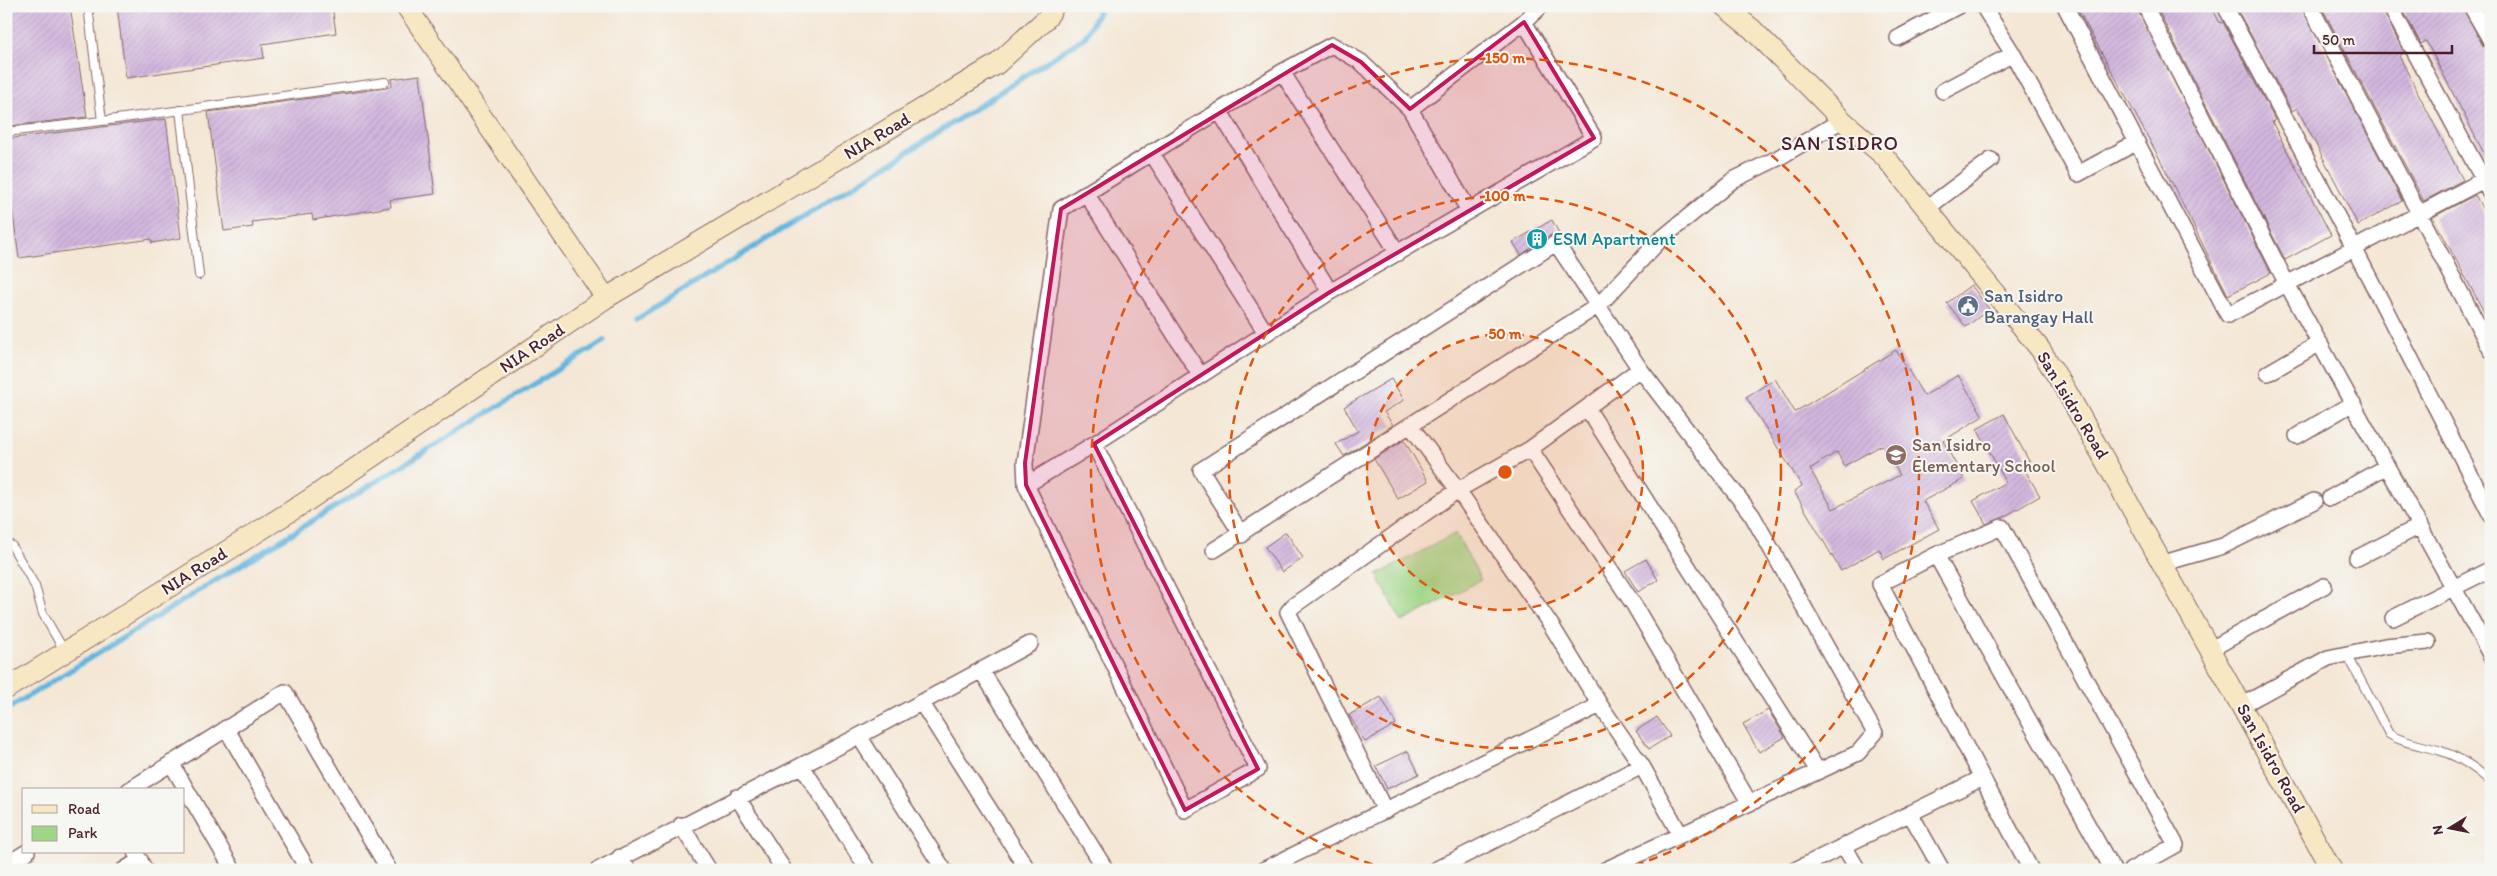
<svg xmlns="http://www.w3.org/2000/svg" width="2497" height="876" font-family="Itim,sans-serif">
  <style>
    .park { fill: #9fd586; stroke: #747a58 }
    .lines { fill: none; stroke-linecap: round; stroke-linejoin: round }
    .stream { stroke: #63b5de; stroke-width: 5.5 }
    .building { fill: url(#building-hatch); fill-rule: evenodd }
    .lane-casing { stroke: #866566; stroke-width: 10 }
    .street-casing { stroke: #866566; stroke-width: 18 }
    .secondary-casing { stroke: #866566; stroke-width: 22 }
    .lane { stroke: #fff; stroke-width: 8 }
    .street { stroke: #fff; stroke-width: 15 }
    .secondary { stroke: #f7e8c3; stroke-width: 20 }
    .marked { fill: #c2185b; fill-opacity: 0.2; stroke: #c2185b; stroke-width: 4; stroke-linejoin: round }
    .ring { fill: none; stroke: #e0560e; stroke-width: 2.5; stroke-dasharray: 9 6 }
    .labels { text-anchor: middle; stroke-width: 4; stroke-linejoin: round; paint-order: stroke }
    .street-label { font-size: 18px; fill: #4a1f2b; stroke: #f6f6f2 }
    .culture-label { font-size: 18px; fill: #0d838f; stroke: #f6f6f2; text-anchor: start }
    .service-label { font-size: 18px; fill: #4e5e75; stroke: #f6f6f2; text-anchor: start }
    .education-label { font-size: 18px; fill: #785e54; stroke: #f6f6f2; text-anchor: start }
    .quarter-label { font-size: 20px; letter-spacing: 1px; fill: #4a1f2b; stroke: #f6f6f2 }
    .centre { fill: #e0560e; stroke: #f6f6f2; stroke-width: 2.5 }
    .ring-label { font-size: 15px; text-anchor: middle; font-weight: bold; fill: #e0560e; stroke: #f6f6f2; stroke-width: 4; stroke-linejoin: round; paint-order: stroke }
  </style>
  <defs>
    <pattern id="building-hatch" width="6" height="6" patternUnits="userSpaceOnUse" patternTransform="scale(1.25)"><rect width="6" height="6" fill="#d2b6de"/><path d="M-1 1l2-2M0 6l6-6M5 7l2-2" fill="none" stroke="#b69cbf"/></pattern>
  </defs>
  <rect width="100%" height="100%" fill="#f6f6f2"/>
  <filter id="ink" filterUnits="userSpaceOnUse"><feTurbulence type="fractalNoise" baseFrequency=".02" numOctaves="2"/><feDisplacementMap in="SourceGraphic" scale="10" xChannelSelector="R" yChannelSelector="G"/><feConvolveMatrix kernelMatrix="1 2 1 2 8 2 1 2 1" color-interpolation-filters="sRGB"/></filter>
  <filter id="wash" filterUnits="userSpaceOnUse"><feTurbulence type="fractalNoise" baseFrequency=".0096" numOctaves="4" result="noise"/><feDisplacementMap in="SourceGraphic" scale="20" xChannelSelector="R" yChannelSelector="G"/><feGaussianBlur stdDeviation="1.12" result="paint"/><feColorMatrix in="noise" values="0 0 0 0 0 0 0 0 0 0 0 0 0 0 0 0 0 1.4 0 .05"/><feComposite in="paint" operator="in"/></filter>
  <g filter="url(#wash)">
    <rect width="100%" height="100%" fill="#f4e7d5"/>
    <path class="park" d="M1456,533L1481,580L1402,622L1377,575Z"/>
    <g class="lines">
      <path class="stream" d="M637,319L900,157L1085,37L1101,6
        M6,710L604,341"/>
    </g>
    <g id="blocks">
      <path class="building" d="M6,6H70L87,117L9,126L6,104Z
        M117,6H332L336,33L262,44L264,58L126,78Z
        M2076,6H2136L2271,273L2228,295L2162,163Z
        M2156,6H2211L2220,23L2223,22L2275,120L2272,122L2331,235L2285,260Z
        M2252,6H2301L2402,201L2358,225L2297,108L2292,111L2239,13Z
        M2321,6H2381L2404,53L2399,56L2463,180L2424,201Z
        M2401,6H2462L2483,46L2491,50V167L2426,41L2421,44Z
        M420,75L435,194L390,200L391,207L342,215L313,220L312,214L252,222L253,227L224,231L208,112L386,88L392,86L391,79Z
        M166,119L181,238L152,243L151,239L19,258L6,163V139Z
        M2475,195L2491,224V325L2433,217Z
        M1552,220L1560,235H1551L1521,255L1513,242Z
        M1971,285L1989,309L1966,327L1947,303Z
        M1896,350L1924,396L1958,375L1983,416L1943,441L1964,479L1923,501L1939,529L1884,559L1879,549L1841,571L1794,491L1802,486L1746,397L1775,379L1795,412ZM1882,445L1900,475L1833,509L1810,469L1837,452L1844,466Z
        M1391,379L1404,400L1384,412L1393,425L1344,456L1336,444L1358,431L1344,407Z
        M2004,414L2030,463L2023,467L2040,496L2002,518L1986,524L1973,501L2006,482L1977,429Z
        M1404,440L1428,481L1398,499L1374,459Z
        M1286,532L1303,558L1282,572L1265,547Z
        M1646,559L1658,580L1638,592L1625,571Z
        M1381,697L1396,724L1365,742L1349,715Z
        M1768,710L1785,737L1759,752L1743,724Z
        M1657,717L1670,736L1649,749L1636,731Z
        M1408,751L1419,774L1387,789L1376,766Z"/>
    </g>
  </g>
  <g filter="url(#ink)">
    <use href="#blocks" fill-opacity="0" stroke="#866566" stroke-width="1"/>
    <g class="lines">
      <g class="lane-casing">
        <path id="lane" d="M88,6L102,121
          M180,110L199,275
          M6,132L102,121L385,82
          M6,542L12,546L35,586L43,614L65,652
          M2347,654L2389,734C2405,744 2423,745 2441,751C2460,757 2476,768 2491,782"/>
      </g>
      <g class="street-casing">
        <path id="street" d="M1983,6L2013,54L2078,174L2137,142
          M2065,6L2228,315L2491,176
          M2145,6L2287,284L2491,656
          M2225,6L2354,248L2491,515
          M2310,6L2491,350
          M2390,6L2491,194
          M2471,6L2491,41
          M1898,38L1958,6
          M1282,72L1398,253
          M1943,91L2013,54
          M1410,109L1469,211
          M1220,112L1330,292
          M1151,152L1266,333
          M1086,193L1200,375
          M1927,208L1991,160
          M2268,373L2320,343
          M1587,408L1818,771
          M1410,425L1458,490L1551,625L1600,705L1642,766L1680,834
          M2297,436L2353,403
          M1094,444L1258,769L1185,810L1026,485L1025,463L1061,209L1282,72L1332,45L1361,62L1410,109L1524,22L1541,6
          M1530,449L1634,605L1749,802
          M1026,485L1094,444L1330,292L1594,138L1524,22
          M2330,498L2387,466
          M1242,535L1201,470L1556,243L1640,369L1752,515L1875,733L1858,753L1605,870
          M1214,550L1599,305L1660,240L1733,180L1778,158L1842,120
          M1936,555L2113,870
          M2357,558L2420,526
          M2164,563L2223,546L2314,501
          M2393,618L2491,569
          M2211,649L2324,586
          M981,670L1106,870
          M921,702L1028,870
          M2242,705L2328,658L2385,646L2428,642
          M226,728L308,870
          M859,736L944,870
          M171,763L233,870
          M802,766L868,870
          M129,790L285,692L389,870
          M737,797L784,870
          M1385,811L1288,612L1293,606L1458,490L1530,449L1640,369
          M1910,813L1942,870
          M681,825L709,870
          M1844,846L1858,870
          M135,852L145,870
          M620,857L628,870
          M6,865L27,852
          M124,870L140,860
          M598,870L859,736L1030,644
          M1263,870L1600,705
          M1435,870L1642,766
          M1795,870L1982,778
          M2031,870L1880,584L1936,555L2002,527L2176,845L2131,870"/>
      </g>
      <g class="secondary-casing">
        <path id="secondary" d="M406,6L606,298
          M1724,6L1752,29L1842,120L1885,157L2040,349L2067,392L2332,870
          M6,689L307,501L606,298L997,64L1047,18L1054,6"/>
      </g>
      <use href="#lane" class="lane"/>
      <use href="#street" class="street"/>
      <use href="#secondary" class="secondary"/>
    </g>
  </g>
  <path class="marked" d="M1524,22L1594,138L1330,292L1094,444L1258,769L1185,810L1026,485L1025,463L1061,209L1332,45L1361,62L1410,109Z"/>
  <circle cx="1505" cy="472" r="138" fill="#e0560e" fill-opacity=".12"/>
  <g class="ring">
    <circle cx="1505" cy="472" r="138"/>
    <circle cx="1505" cy="472" r="276"/>
    <path d="M1387 869A414 414 0 1 1 1623 869"/>
  </g>
  <defs>
    <g id="building-disc" transform="scale(1.125)"><circle r="9.5" fill="#0f9aa8" stroke="#f6f6f2"/><path d="M-4-6H4V6H1V3H-1V6H-4ZM-2.5-4.3h1.7v1.8h-1.7ZM.8-4.3h1.7v1.8H.8ZM-2.5-1h1.7V.8h-1.7ZM.8-1h1.7V.8H.8Z" fill="#fff"/></g>
    <g id="civic-disc" transform="scale(1.125)"><circle r="9.5" fill="#5c6f8a" stroke="#f6f6f2"/><path d="M-.6-6.5H3V-4.5H.6V-3L4-1V1h2V6H-6V1h2V-1L-.6-3ZM-1.2 2.5V6h2.4V2.5Z" fill="#fff"/></g>
    <g id="school-disc" transform="scale(1.125)"><circle r="9.5" fill="#8d6e63" stroke="#f6f6f2"/><path d="M0-5L7-2L0 1L-7-2ZM-4 1L0 2.5L4 1V4Q0 6-4 4Z" fill="#fff"/></g>
  </defs>
  <g fill-rule="evenodd">
    <use href="#building-disc" x="1537" y="239"/>
    <use href="#civic-disc" x="1968" y="306"/>
    <use href="#school-disc" x="1896" y="455"/>
  </g>
  <g class="labels">
    <g class="street-label">
      <text transform="translate(877 136) rotate(-31)" y="6">NIA Road</text>
      <text transform="translate(532 348) rotate(-34)" y="6">NIA Road</text>
      <text transform="translate(2073 405) rotate(59)" y="6">San Isidro Road</text>
      <text transform="translate(194 571) rotate(-32)" y="6">NIA Road</text>
      <text transform="translate(2271 758) rotate(61)" y="6">San Isidro Road</text>
    </g>
    <g class="culture-label">
      <text x="1553" y="245">ESM Apartment</text>
    </g>
    <g class="service-label">
      <text x="1984" y="302">San Isidro<tspan x="1984" dy="21">Barangay Hall</tspan></text>
    </g>
    <g class="education-label">
      <text x="1912" y="451">San Isidro<tspan x="1912" dy="21">Elementary School</tspan></text>
    </g>
    <g class="quarter-label">
      <text x="1840" y="150">SAN ISIDRO</text>
    </g>
  </g>
  <circle cx="1505" cy="472" r="8" class="centre"/>
  <g class="ring-label">
    <text x="1505" y="63">150 m</text>
    <text x="1505" y="201">100 m</text>
    <text x="1505" y="339">50 m</text>
  </g>
  <rect width="2497" height="876" fill="none" stroke="#f6f6f2" stroke-width="25"/>
  <rect x="22" y="788" width="162" height="65" fill="#f6f6f2" stroke="#b1a0a2"/>
  <rect x="32" y="805" width="25" height="8" fill="#f7e8c3" stroke="#b1a0a2"/>
  <text x="68" y="814" font-size="15" fill="#4a1f2b">Road</text>
  <rect x="32" y="826" width="25" height="15" fill="#9fd586" stroke="#b1a0a2"/>
  <text x="68" y="838" font-size="15" fill="#4a1f2b">Park</text>
  <g transform="translate(2450 828) rotate(260)" stroke="#f6f6f2" stroke-width="4" paint-order="stroke">
  <path d="M0-4L9 19L0 12L-9 19Z" fill="#4a1f2b"/>
  <text y="-8" font-size="14" font-weight="bold" text-anchor="middle" fill="#4a1f2b">N</text>
  </g>
  <path d="M2314 45v8h138v-8" fill="none" stroke="#4a1f2b" stroke-width="2.5"/>
  <text x="2322" y="45" font-size="15" fill="#4a1f2b" stroke="#f6f6f2" stroke-width="4" paint-order="stroke">50 m</text>
</svg>
